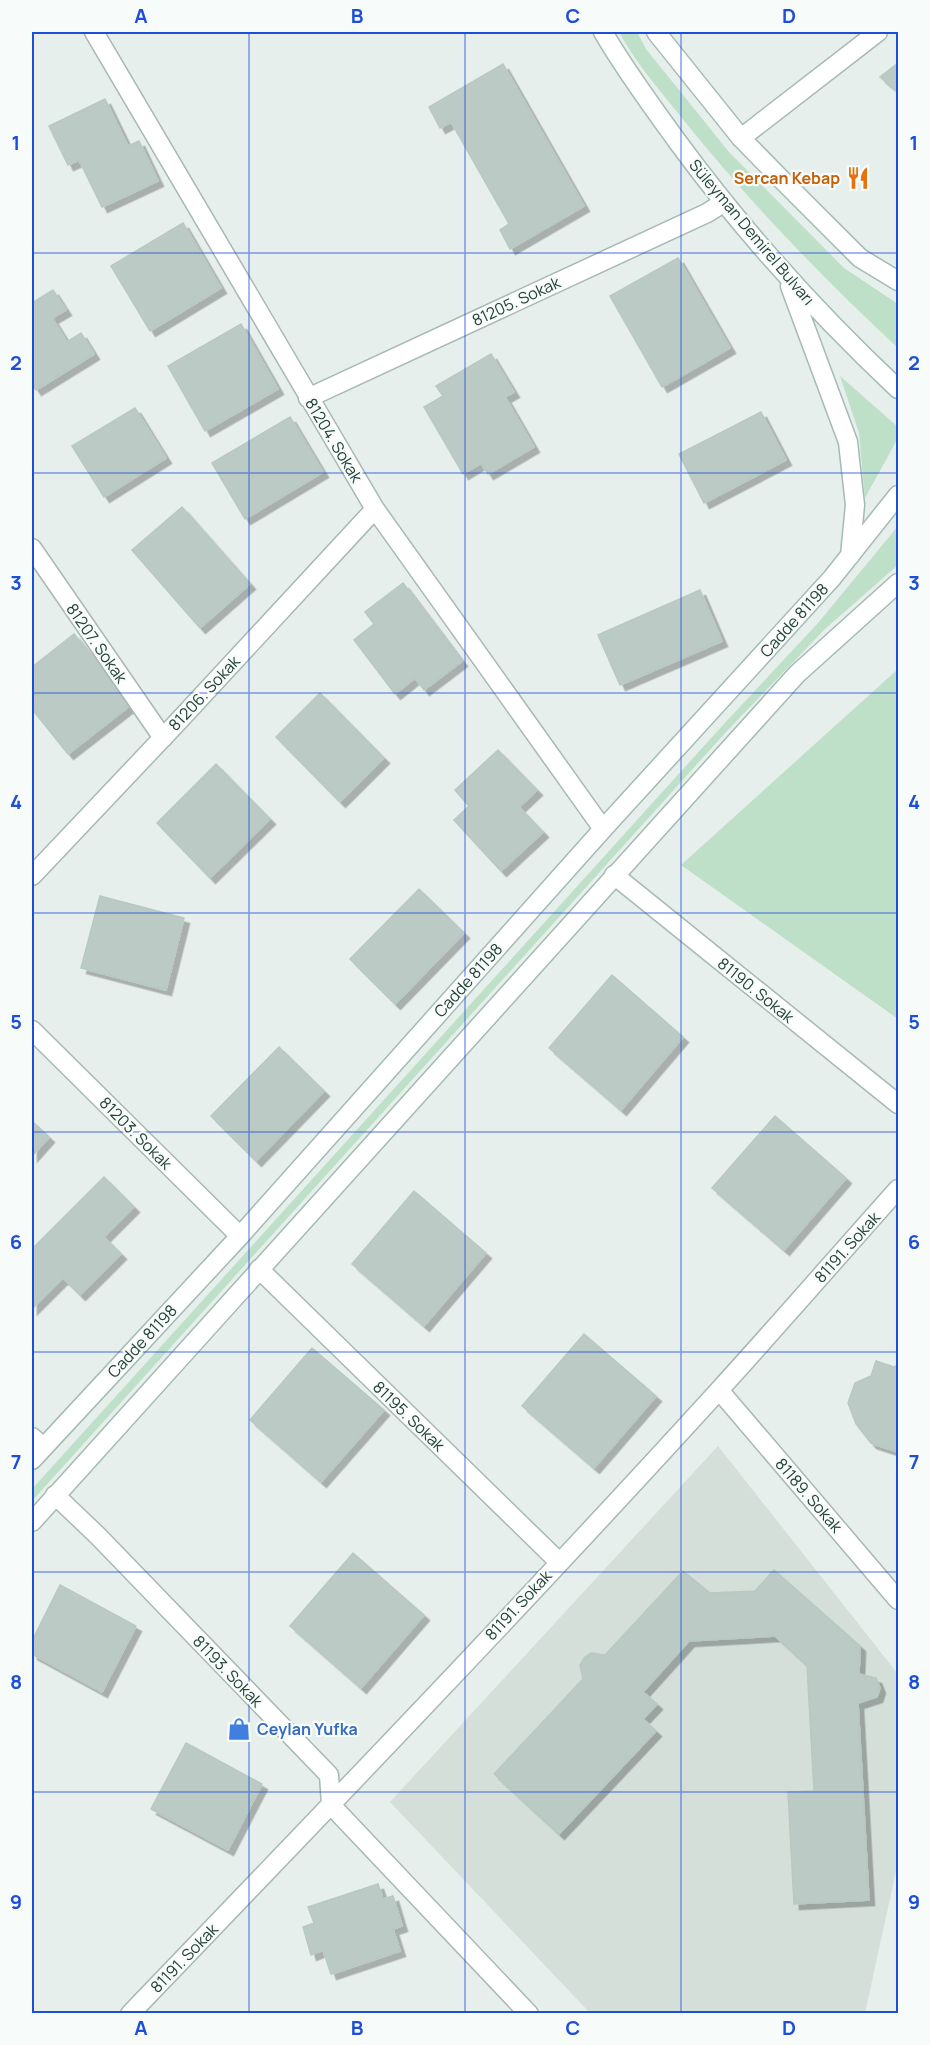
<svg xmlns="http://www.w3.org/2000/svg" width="930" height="2045" font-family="Manrope,sans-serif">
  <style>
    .built { fill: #d4dfda }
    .green { fill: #bfe0c8 }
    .building { fill: #bbcac4; stroke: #b8c9c2; stroke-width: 1.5; filter: url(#shadow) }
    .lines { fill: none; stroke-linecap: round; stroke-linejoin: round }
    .street-casing { stroke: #a8b8b2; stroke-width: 21 }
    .secondary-casing { stroke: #a4bbb3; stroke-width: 21 }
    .street { stroke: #fff; stroke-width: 18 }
    .secondary { stroke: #fff; stroke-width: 18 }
    .grid { fill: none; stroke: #1d4ed8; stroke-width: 1.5; stroke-opacity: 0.55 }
    .labels { text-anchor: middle; stroke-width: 4.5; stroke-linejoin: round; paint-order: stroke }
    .food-label { font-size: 16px; font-weight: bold; fill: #c56008; stroke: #f7fbf9; text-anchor: end }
    .street-label { font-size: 16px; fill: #24423a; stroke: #f7fbf9 }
    .shop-label { font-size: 16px; font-weight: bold; fill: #366cbe; stroke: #f7fbf9; text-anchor: start }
    .neatline { fill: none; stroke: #1d4ed8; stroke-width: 2 }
    .grid-label { font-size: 20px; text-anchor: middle; font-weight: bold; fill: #1d4ed8 }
  </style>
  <defs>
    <filter id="shadow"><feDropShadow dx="5.5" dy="5.5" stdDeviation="0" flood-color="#0004"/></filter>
  </defs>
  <rect width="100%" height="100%" fill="#e6efeb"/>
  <path class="built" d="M718,1446L898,1674V1862L865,2013H590L390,1802Z"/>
  <path class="green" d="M619,32H637L646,49L729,152L844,268L898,304V348C823,278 751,204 686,123C662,93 637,65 619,32Z
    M840,376L898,427V438L865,498L859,433Z
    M898,526V565L825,629L727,731L32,1501V1489L722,726L818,623Z
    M898,669V1019L681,865Z"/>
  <path class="building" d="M898,63V92L880,77Z
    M503,64L584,206L510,249L500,230L509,224L451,122L440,128L429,107Z
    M105,99L128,146L139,141L158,181L102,207L79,160L68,165L49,126Z
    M183,223L221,288L150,331L111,266Z
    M678,258L730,348L662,387L610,296Z
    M53,290L66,310L52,318L67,342L81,333L94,354L36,390L32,384V303Z
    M241,324L278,389L205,431L168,366Z
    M491,354L514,392L505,397L534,447L488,474L481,463L463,474L424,407L443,396L436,386Z
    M135,408L166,458L104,497L72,446Z
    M761,412L786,460L704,503L679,454Z
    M290,417L323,472L245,519L212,463Z
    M182,507L250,584L200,628L132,550Z
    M403,583L462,661L424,690L415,678L395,694L354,640L374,624L365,612Z
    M700,590L722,641L620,685L598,635Z
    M74,634L131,705L68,754L32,709V667Z
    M320,693L384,758L340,802L276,737Z
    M498,750L537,790L519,807L543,832L501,871L454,820L469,806L455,790Z
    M216,764L270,819L210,878L157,823Z
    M419,889L464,933L395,1004L350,959Z
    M100,896L184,918L166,990L81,968Z
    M612,975L683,1037L621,1110L549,1048Z
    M279,1047L324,1091L256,1161L211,1116Z
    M775,1116L846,1178L784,1250L712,1188Z
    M32,1121L49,1137L32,1156Z
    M104,1177L134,1207L104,1237L121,1254L80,1295L63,1278L32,1309V1249Z
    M414,1191L486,1253L424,1326L352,1264Z
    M584,1334L656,1396L594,1468L522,1406Z
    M312,1348L384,1410L321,1482L250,1420Z
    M876,1361L894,1367L898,1365V1452L871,1443L856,1424L848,1403L855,1383L871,1376Z
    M353,1553L424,1615L361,1688L290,1626Z
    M774,1570L860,1646L859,1674L876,1678L880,1688L877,1697L858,1703L869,1900L794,1904L788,1792L814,1791L807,1665L775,1636L689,1641L643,1692L657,1704L643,1719L656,1731L559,1834L494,1774L583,1679L580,1665L584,1658L591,1653L605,1655L683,1571L710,1593L755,1591Z
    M60,1585L136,1626L102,1692L32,1654V1641Z
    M186,1743L262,1784L228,1850L151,1809Z
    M378,1884L383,1899L393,1896L402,1926L393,1929L400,1951L331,1974L323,1950L311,1955L303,1927L314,1923L308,1907Z"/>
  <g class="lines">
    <g class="street-casing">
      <path id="street" d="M94,32L375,509L603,829
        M741,138L878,32
        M308,398L707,213L723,203
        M32,548L163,738
        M614,875L898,1104
        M32,876L174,726L375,509
        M32,1030L240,1236
        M259,1269L559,1562
        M719,1390L898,1600
        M32,1437L43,1447
        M55,1495L98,1536L329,1775L331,1805L529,2014
        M130,2014C329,1807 528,1600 721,1388C781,1322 839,1255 898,1189"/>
    </g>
    <g class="secondary-casing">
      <path id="secondary" d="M603,32C625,70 651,105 677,141C743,231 817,313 898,389
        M656,32L741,138L782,180L860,258L898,281
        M790,286L848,442L855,505L850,556
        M32,1460L240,1236L603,829L832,578L898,495
        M32,1522L797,674L898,583"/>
    </g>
    <use href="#street" class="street"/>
    <use href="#secondary" class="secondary"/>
  </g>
  <path class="grid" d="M249,32V2014M465,32V2014M681,32V2014M32,253H898M32,473H898M32,693H898M32,913H898M32,1132H898M32,1352H898M32,1572H898M32,1792H898"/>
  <defs>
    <g id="restaurant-bare" transform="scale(1.8)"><path d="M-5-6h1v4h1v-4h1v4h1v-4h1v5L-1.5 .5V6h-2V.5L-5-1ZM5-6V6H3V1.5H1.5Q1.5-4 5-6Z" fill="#e8710a" stroke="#f7fbf9" stroke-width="2.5" paint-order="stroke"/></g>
    <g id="shop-bare" transform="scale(1.8)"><path d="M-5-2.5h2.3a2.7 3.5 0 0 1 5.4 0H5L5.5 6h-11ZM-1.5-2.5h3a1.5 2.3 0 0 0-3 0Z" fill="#3f7fe0" stroke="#f7fbf9" stroke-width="2.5" paint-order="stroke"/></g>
  </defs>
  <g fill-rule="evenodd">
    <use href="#restaurant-bare" x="858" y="178"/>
    <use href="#shop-bare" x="239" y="1729"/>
  </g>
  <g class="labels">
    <g class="food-label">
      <text x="840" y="184">Sercan Kebap</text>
    </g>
    <g class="street-label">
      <text transform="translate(752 232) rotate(50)" y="6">Süleyman Demirel Bulvarı</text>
      <text transform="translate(516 301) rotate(-25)" y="6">81205. Sokak</text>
      <text transform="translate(334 440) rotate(59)" y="6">81204. Sokak</text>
      <text transform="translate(794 620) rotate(-48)" y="6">Cadde 81198</text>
      <text transform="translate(97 643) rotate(55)" y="6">81207. Sokak</text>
      <text transform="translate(204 693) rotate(-47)" y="6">81206. Sokak</text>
      <text transform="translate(468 980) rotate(-48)" y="6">Cadde 81198</text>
      <text transform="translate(756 990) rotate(39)" y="6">81190. Sokak</text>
      <text transform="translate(136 1133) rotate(45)" y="6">81203. Sokak</text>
      <text transform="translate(847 1247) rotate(-48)" y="6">81191. Sokak</text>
      <text transform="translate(142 1341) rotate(-47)" y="6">Cadde 81198</text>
      <text transform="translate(409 1416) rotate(44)" y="6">81195. Sokak</text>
      <text transform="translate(809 1495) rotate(49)" y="6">81189. Sokak</text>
      <text transform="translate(518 1605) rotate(-47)" y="6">81191. Sokak</text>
      <text transform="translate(228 1671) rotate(46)" y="6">81193. Sokak</text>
      <text transform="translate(184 1958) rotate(-46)" y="6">81191. Sokak</text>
    </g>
    <g class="shop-label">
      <text x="257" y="1735">Ceylan Yufka</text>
    </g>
  </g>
  <rect width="930" height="2045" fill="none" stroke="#f7fbf9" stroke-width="66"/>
  <rect x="33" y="33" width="864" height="1979" class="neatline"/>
  <g class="grid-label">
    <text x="141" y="23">A</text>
    <text x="357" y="23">B</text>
    <text x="573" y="23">C</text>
    <text x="789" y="23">D</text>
    <text x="16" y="150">1</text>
    <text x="914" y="150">1</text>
    <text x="16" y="370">2</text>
    <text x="914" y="370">2</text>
    <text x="16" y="590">3</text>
    <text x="914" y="590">3</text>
    <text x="16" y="809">4</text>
    <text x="914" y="809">4</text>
    <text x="16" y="1029">5</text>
    <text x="914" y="1029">5</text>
    <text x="16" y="1249">6</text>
    <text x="914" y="1249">6</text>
    <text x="16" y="1469">7</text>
    <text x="914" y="1469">7</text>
    <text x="16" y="1689">8</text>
    <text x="914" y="1689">8</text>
    <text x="16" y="1909">9</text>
    <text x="914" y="1909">9</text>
    <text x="141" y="2035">A</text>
    <text x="357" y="2035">B</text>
    <text x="573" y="2035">C</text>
    <text x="789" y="2035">D</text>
  </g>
</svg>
